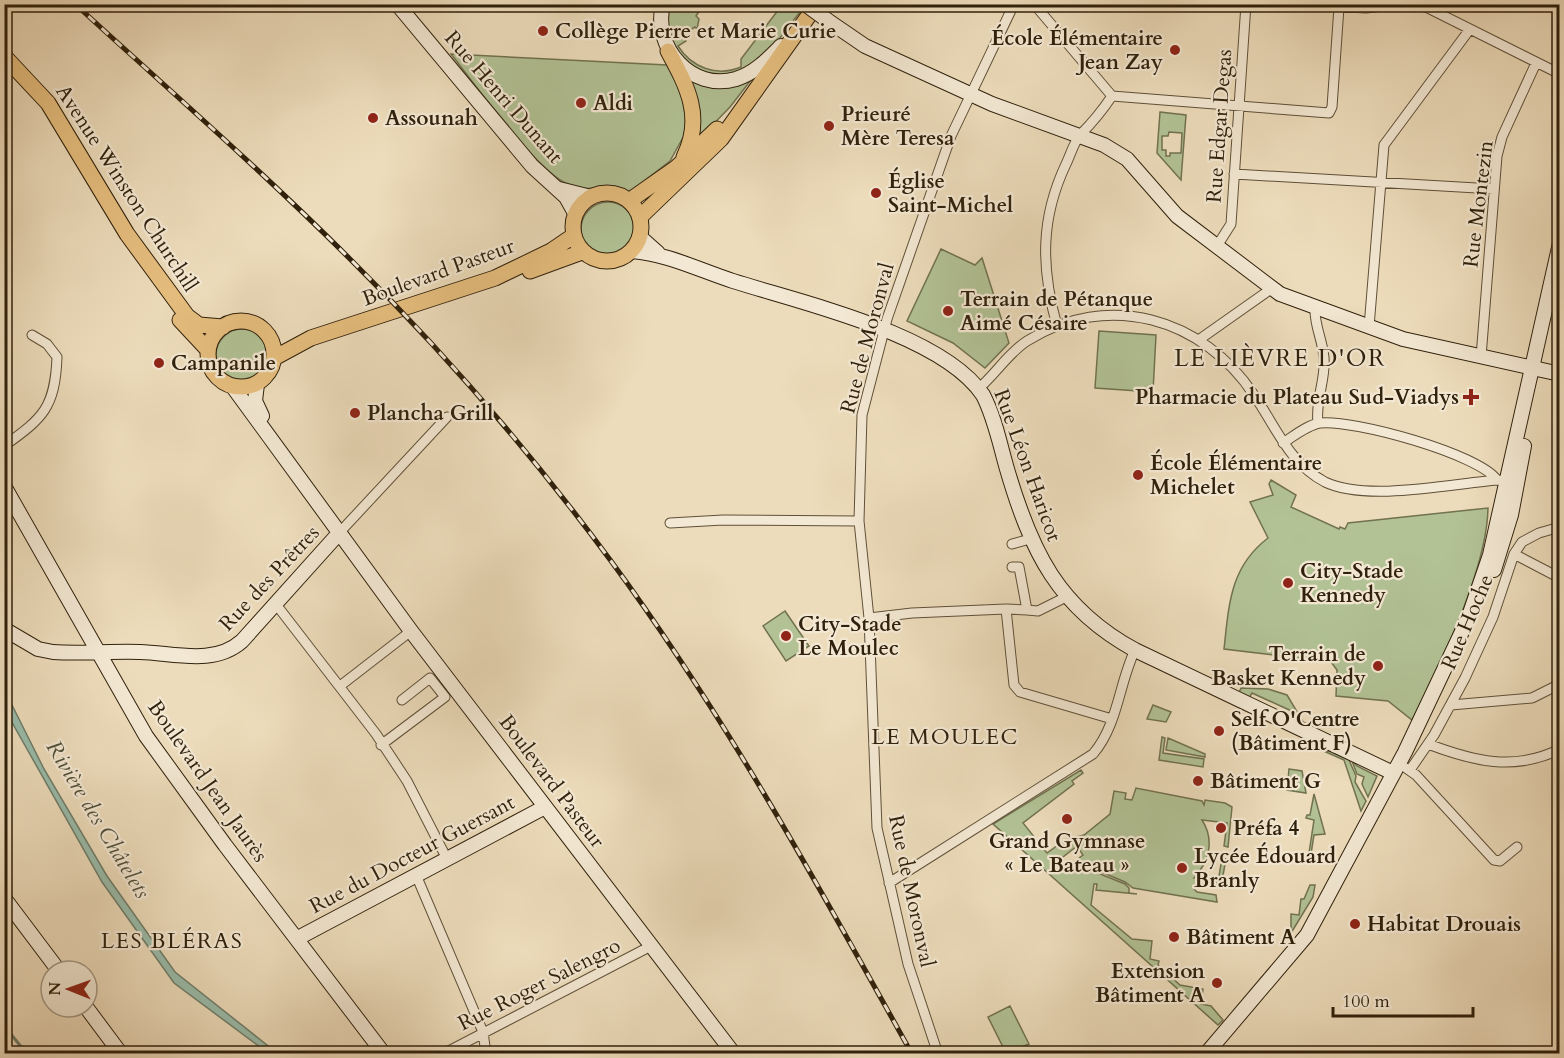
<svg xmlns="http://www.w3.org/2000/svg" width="1564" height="1058" font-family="Cardo,serif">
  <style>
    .green { fill: #b2c295; stroke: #717250; stroke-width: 1.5; fill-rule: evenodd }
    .water { fill: #9abcaa; stroke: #707e6b; stroke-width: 1.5 }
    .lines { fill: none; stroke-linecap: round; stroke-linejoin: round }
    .stream { stroke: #707e6b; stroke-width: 3 }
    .street-casing { stroke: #5f5038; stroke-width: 11 }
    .secondary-casing { stroke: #30210c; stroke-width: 16 }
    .primary-casing { stroke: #30210c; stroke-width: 17 }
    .street { stroke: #f3e8d3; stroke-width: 9 }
    .secondary { stroke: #f3e8d3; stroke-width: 14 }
    .primary { stroke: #e6be7e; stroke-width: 15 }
    .rail-casing { stroke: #30210c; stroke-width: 5 }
    .rail { stroke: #f3e8d3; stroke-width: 3; stroke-dasharray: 9; stroke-linecap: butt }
    .secondary-bridge-casing { stroke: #30210c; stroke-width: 16; stroke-linecap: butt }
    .secondary-bridge { stroke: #f3e8d3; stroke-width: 14 }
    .poi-dot { fill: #8f2418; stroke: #f3e8d3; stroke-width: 2 }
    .labels { text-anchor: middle; stroke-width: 4.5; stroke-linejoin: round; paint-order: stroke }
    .poi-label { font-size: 21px; font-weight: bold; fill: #30210c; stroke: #f3e8d3; text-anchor: start }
    .street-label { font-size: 21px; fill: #30210c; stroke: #f3e8d3 }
    .neighbourhood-label { font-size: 22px; letter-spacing: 1.5px; fill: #30210c; stroke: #f3e8d3 }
    .water-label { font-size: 22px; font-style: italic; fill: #50503b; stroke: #f3e8d3 }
    .quarter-label { font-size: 24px; letter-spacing: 1.5px; fill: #30210c; stroke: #f3e8d3 }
  </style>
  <rect width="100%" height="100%" fill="#eddcbb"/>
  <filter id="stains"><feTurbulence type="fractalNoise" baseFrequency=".00333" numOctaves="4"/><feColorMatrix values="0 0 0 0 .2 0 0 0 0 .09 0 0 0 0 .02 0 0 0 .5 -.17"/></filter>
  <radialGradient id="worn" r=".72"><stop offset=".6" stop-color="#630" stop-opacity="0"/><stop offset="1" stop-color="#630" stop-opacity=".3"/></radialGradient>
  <path class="green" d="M669,5H703L696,16L699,19L697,29L695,27L683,34L686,41L678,46C692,68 717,77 741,67V59L782,5H792L801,11C787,27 767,60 748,69C702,91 658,52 669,5Z
    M451,54L667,65L678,81L691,123L670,161L631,191C623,191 616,188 608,188C590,187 587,192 568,184C539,174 473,82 451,54Z
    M751,80L730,107L694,144L691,83L695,81Z
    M1160,112L1186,115L1181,180L1157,153ZM1169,132L1182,133L1181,153H1170V156H1166V150H1162V136H1168Z
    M581 229a27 27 0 1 1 54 0a27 27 0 1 1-54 0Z
    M941,249L975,265L982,258L1009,343L985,368L953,343L907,321Z
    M216 355a26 26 0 1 1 52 0a26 26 0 1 1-52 0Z
    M1099,331L1156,335L1153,392L1095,388Z
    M1271,480L1296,495L1291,507L1339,529L1340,527L1345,529L1348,523L1488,508C1487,568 1440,666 1412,720L1388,701L1336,696L1337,670L1331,662L1224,649C1229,604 1230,567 1268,538L1250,502L1273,495L1269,484Z
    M785,611L809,646L786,661L763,626Z
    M1241,688L1268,689L1287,695L1302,720L1298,719L1296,713L1252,693L1249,698L1239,693Z
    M1153,705L1171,712L1166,722L1147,719Z
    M1162,737L1165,738L1163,753L1204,759L1203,767L1159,760Z
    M1168,738L1205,754V757L1166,750Z
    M1329,751L1349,760L1356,776L1355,782L1366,801L1361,811L1344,760L1326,752Z
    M1352,761L1357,766L1377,776L1368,797L1362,784L1364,777L1357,774Z
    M1289,769L1302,771L1306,793L1287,790Z
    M1081,770L1083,773L1072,781L1074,784L1023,823L1047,853L1065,840L1084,835L1110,814L1114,791L1126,793L1125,799L1132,800L1136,788L1202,801L1204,805L1205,800L1225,803L1232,807L1228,847L1224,846L1227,823L1202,820C1215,840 1209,862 1194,878L1218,882L1222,858L1226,859L1221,886L1198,884L1193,888L1197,892L1216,895L1217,902L1133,888L1125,882L1075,861L1083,855L1077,846L1058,861L1064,869L1073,863L1125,884L1129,888V893L1137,894L1096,890L1097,884H1094L1091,905L1132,939L1152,941L1150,959L1159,961L1158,965L1180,985L1203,989L1201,1004L1211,1006L1223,1020L1218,1025L993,824Z
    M1314,794L1325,834L1314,835L1311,854L1309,853L1314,820L1306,818L1307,815H1310Z
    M1310,885H1315L1313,897L1291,933V914L1299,915L1301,899H1304Z
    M1010,1006L1029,1044L1006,1053L988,1017Z"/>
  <path class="water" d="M4,689L44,769L107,876L175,972L277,1053H268L174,983L102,882L5,710Z"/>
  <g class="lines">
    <path class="stream" d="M4,1033H10L27,1054"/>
    <g class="street-casing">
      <path id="street" d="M1034,4L1112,96
        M1295,4L1366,8L1401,4
        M1420,4L1560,74
        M1112,96L1329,113L1332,107L1339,7
        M1234,174L1494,189
        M1217,246L1231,224L1246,4
        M1315,308C1314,325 1323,341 1324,358C1326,379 1315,400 1318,423
        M1057,326C1041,268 1040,219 1066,164C1070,156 1074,142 1080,135C1092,123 1102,111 1112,96
        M1369,327L1384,145L1470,29
        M1200,339L1271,289
        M1481,357L1497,156L1502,137L1536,63
        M978,389C996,374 1007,354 1027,341C1108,290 1203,318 1254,395C1276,427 1289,463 1325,482C1366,502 1451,484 1497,480L1513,481
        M1283,443C1294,436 1307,425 1320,423C1353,419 1479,454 1497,480
        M4,446C43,418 55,408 57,357L47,344L32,335
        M670,523L723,520L859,521
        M340,532L447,417
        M1012,544L1030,539
        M1514,554L1560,578
        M275,603L376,734L407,781L447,859
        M1006,609L1027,610L1019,567H1012
        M1027,610L1038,611L1066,597
        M869,618L912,613L1006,609L1014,685L1020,692L1112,719
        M340,686L411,631
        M1451,705L1532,698L1560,684
        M1428,744C1473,761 1514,772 1560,749
        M381,745L445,697L430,678L402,700
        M1406,768L1416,775L1494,860L1500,861L1517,847
        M1410,770L1434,735L1465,678L1493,617L1514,554L1522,542L1539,533L1560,527
        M416,875L483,1032L486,1054
        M889,883L1093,754C1118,725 1119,683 1135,650
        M443,1054L651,946
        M938,1054L908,964L877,828L869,618L859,521L862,415L887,319L951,136L1014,4"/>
    </g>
    <g class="secondary-casing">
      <path id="secondary" d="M397,4L532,166L566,197L575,213
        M663,4C652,47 691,92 736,79C755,73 768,59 781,46
        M827,20L865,46L992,104L1104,145L1127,159L1177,216L1280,294L1403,339L1560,374
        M559,189L591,197
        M640,237L658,253
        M632,251C668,254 699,270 733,281C802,303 942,334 983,395C995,418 1000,445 1007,469C1031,551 1058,608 1135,650L1393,773
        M257,384L255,401L262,416
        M233,387L411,631L734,1054
        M4,486L146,736L225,845L384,1054
        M1494,570L1511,515L1524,446
        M4,629L38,649L53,652C82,654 111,651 140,652C174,653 214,666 242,641L340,532
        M4,898L59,971
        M298,938L545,807
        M86,1007L121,1054
        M1206,1054L1307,935L1405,752L1468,619L1490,555L1560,243"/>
    </g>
    <g class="primary-casing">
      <path id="primary" d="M668,51C687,86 704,117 684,157
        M4,56L48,103L127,234L187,316L199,325L223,327
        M573 227a34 34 0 1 1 68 0a34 34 0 1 1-68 0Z
        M629,201L676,168L717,129
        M640,217L721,139L817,4
        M530,271L582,252
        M180,320L208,350
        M208 354a33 33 0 1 1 66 0a33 33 0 1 1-66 0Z
        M274,358L311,338L495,278L551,251L573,236"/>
    </g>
    <use href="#street" class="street"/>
    <use href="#secondary" class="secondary"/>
    <use href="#primary" class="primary"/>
    <g class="rail-casing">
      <path id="rail" d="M75,4C167,88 261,170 349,258C444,352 532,454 611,561C726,717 818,885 912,1054"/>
    </g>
    <use href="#rail" class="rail"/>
    <g class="secondary-bridge-casing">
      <path id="secondary-bridge" d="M805,4L827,20"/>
    </g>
    <use href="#secondary-bridge" class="secondary-bridge"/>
  </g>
  <g class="poi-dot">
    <circle cx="543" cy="31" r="6"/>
    <circle cx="1175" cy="50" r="6"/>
    <circle cx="581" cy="103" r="6"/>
    <circle cx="373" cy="118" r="6"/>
    <circle cx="829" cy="126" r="6"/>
    <circle cx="876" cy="193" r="6"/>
    <circle cx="948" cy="311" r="6"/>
    <circle cx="159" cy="363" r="6"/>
    <path d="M1468 388h6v6h6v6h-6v6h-6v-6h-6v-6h6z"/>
    <circle cx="355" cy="413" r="6"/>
    <circle cx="1138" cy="475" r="6"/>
    <circle cx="1288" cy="583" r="6"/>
    <circle cx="786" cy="636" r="6"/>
    <circle cx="1378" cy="666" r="6"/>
    <circle cx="1219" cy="731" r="6"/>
    <circle cx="1198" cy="781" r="6"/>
    <circle cx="1067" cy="819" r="6"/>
    <circle cx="1221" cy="828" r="6"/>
    <circle cx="1182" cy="868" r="6"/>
    <circle cx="1355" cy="924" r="6"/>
    <circle cx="1174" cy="937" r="6"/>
    <circle cx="1217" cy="983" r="6"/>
  </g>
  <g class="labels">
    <g class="poi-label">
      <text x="555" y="38">Collège Pierre et Marie Curie</text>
      <text x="1163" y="45" text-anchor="end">École Élémentaire<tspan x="1163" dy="24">Jean Zay</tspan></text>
      <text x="593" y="110">Aldi</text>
      <text x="841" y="121">Prieuré<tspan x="841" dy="24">Mère Teresa</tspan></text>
      <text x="385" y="125">Assounah</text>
      <text x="888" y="188">Église<tspan x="888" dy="24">Saint-Michel</tspan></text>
      <text x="960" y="306">Terrain de Pétanque<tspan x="960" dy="24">Aimé Césaire</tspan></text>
      <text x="171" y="370">Campanile</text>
      <text x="1459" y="404" text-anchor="end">Pharmacie du Plateau Sud-Viadys</text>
      <text x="367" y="420">Plancha Grill</text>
      <text x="1150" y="470">École Élémentaire<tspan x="1150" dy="24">Michelet</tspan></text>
      <text x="1300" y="578">City-Stade<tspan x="1300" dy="24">Kennedy</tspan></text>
      <text x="798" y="631">City-Stade<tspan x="798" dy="24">Le Moulec</tspan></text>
      <text x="1366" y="661" text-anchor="end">Terrain de<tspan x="1366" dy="24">Basket Kennedy</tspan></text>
      <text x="1231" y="726">Self O'Centre<tspan x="1231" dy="24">(Bâtiment F)</tspan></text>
      <text x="1210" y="788">Bâtiment G</text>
      <text x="1233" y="835">Préfa 4</text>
      <text x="1067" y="848" text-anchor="middle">Grand Gymnase<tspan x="1067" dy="24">« Le Bateau »</tspan></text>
      <text x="1194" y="863">Lycée Édouard<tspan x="1194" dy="24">Branly</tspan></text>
      <text x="1367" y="931">Habitat Drouais</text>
      <text x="1186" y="944">Bâtiment A</text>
      <text x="1205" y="978" text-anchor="end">Extension<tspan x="1205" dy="24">Bâtiment A</tspan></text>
    </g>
    <g class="street-label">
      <text transform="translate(504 97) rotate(49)" y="7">Rue Henri Dunant</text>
      <text transform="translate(1219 126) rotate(-86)" y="7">Rue Edgar Degas</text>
      <text transform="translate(127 188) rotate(57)" y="7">Avenue Winston Churchill</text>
      <text transform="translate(1478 204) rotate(-83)" y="7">Rue Montezin</text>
      <text transform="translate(438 272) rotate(-20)" y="7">Boulevard Pasteur</text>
      <text transform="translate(867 338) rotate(-75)" y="7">Rue de Moronval</text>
      <text transform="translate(1028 465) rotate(70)" y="7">Rue Léon Haricot</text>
      <text transform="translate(269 578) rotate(-47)" y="7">Rue des Prêtres</text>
      <text transform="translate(1467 622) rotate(-67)" y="7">Rue Hoche</text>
      <text transform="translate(208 781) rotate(55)" y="7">Boulevard Jean Jaurès</text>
      <text transform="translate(552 781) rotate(53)" y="7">Boulevard Pasteur</text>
      <text transform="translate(412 854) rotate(-28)" y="7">Rue du Docteur Guersant</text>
      <text transform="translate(912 891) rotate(78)" y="7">Rue de Moronval</text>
      <text transform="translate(539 984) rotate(-27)" y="7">Rue Roger Salengro</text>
    </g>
    <g class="neighbourhood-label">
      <text x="945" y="744">LE MOULEC</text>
      <text x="172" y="948">LES BLÉRAS</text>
    </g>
    <g class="water-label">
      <text transform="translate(99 819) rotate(59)" y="8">Rivière des Châtelets</text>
    </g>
    <g class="quarter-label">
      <text x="1280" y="366">LE LIÈVRE D'OR</text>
    </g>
  </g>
  <rect width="1564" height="1058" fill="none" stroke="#eddcbb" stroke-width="24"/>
  <rect x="6" y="6" width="1552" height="1046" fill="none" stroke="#30210c" stroke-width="3"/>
  <rect x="12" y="12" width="1540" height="1034" fill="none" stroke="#30210c" stroke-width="1.5"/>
  <g transform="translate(69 989) rotate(271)"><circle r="28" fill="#f3e8d3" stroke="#a59883" stroke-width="1.5"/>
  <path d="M0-4.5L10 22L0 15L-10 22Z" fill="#8f2418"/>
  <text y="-9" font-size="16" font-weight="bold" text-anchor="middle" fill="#30210c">N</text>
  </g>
  <path d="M1333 1007v9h140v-9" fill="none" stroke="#30210c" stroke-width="3"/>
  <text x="1342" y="1007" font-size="18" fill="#30210c" stroke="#f3e8d3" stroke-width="4.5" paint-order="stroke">100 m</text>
  <rect width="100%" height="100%" filter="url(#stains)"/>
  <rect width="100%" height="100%" fill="url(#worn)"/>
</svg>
